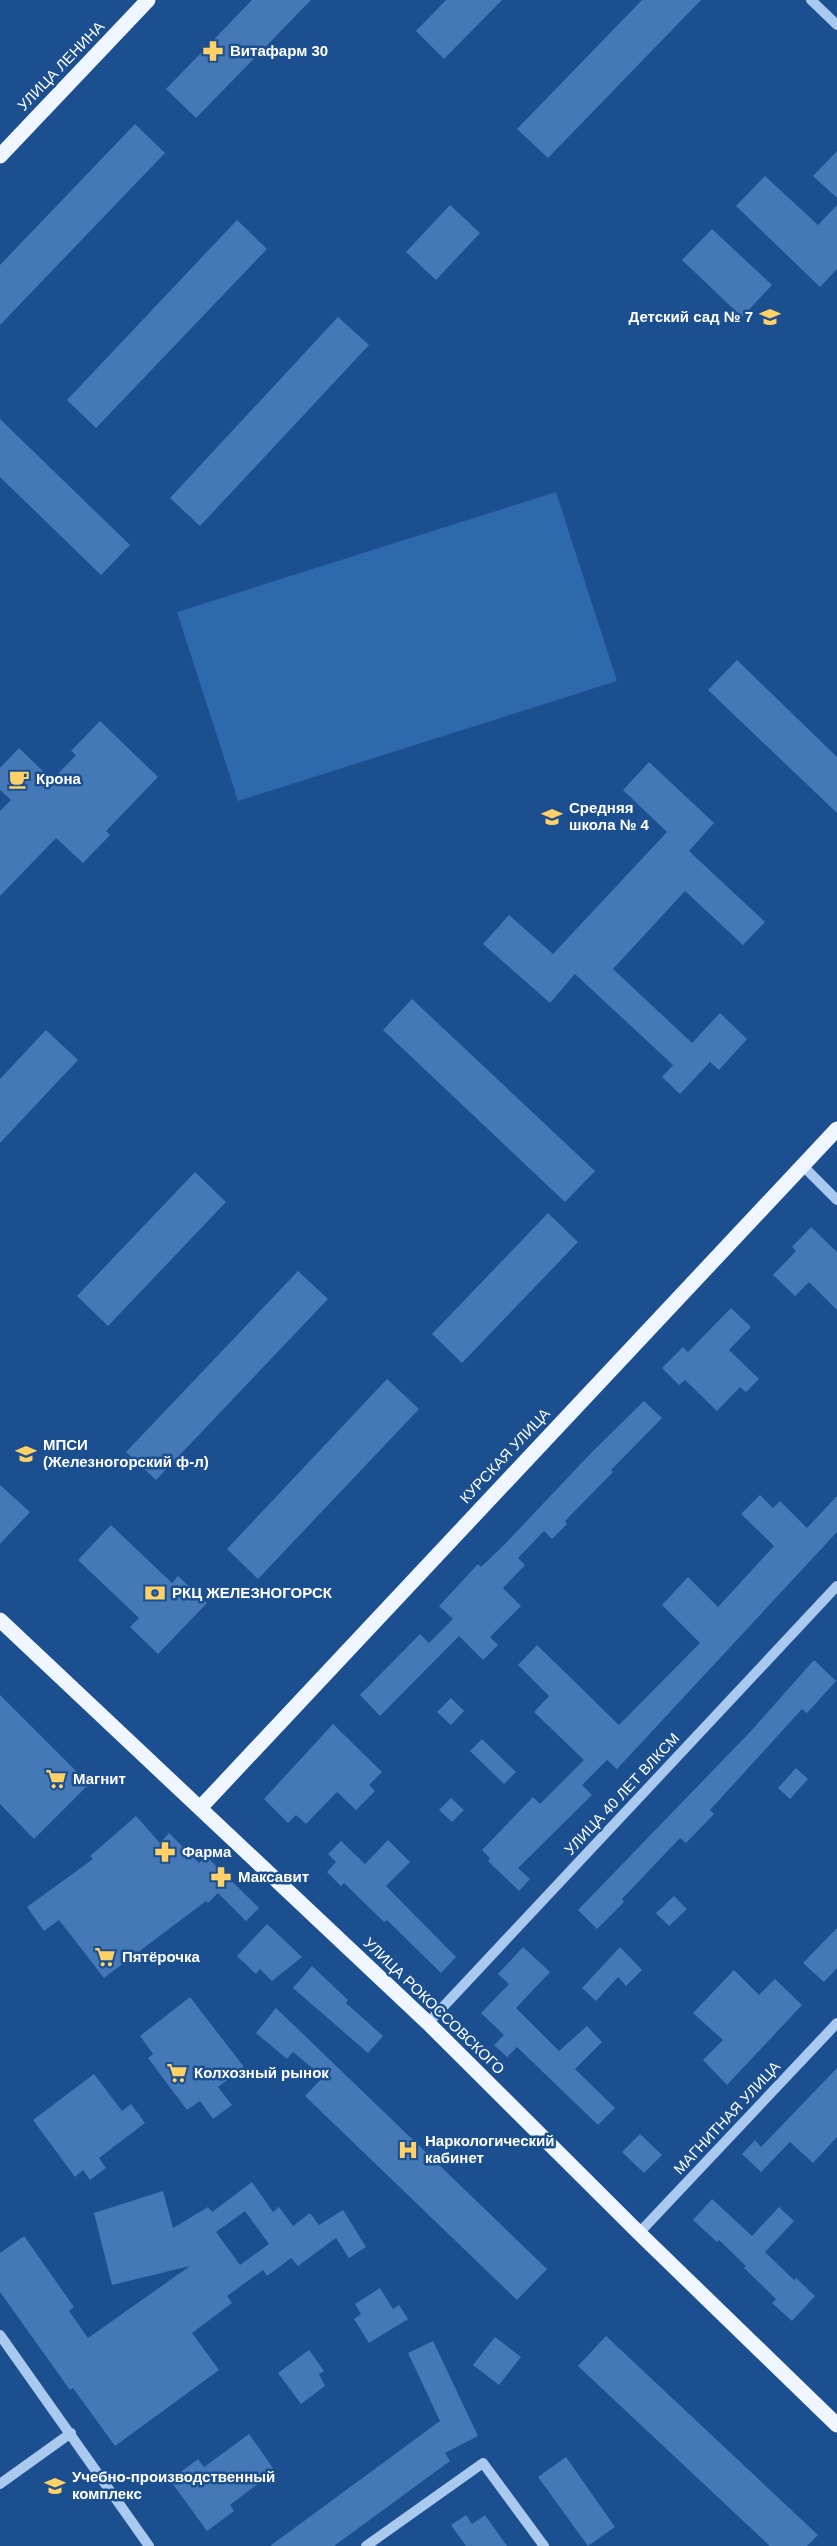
<svg xmlns="http://www.w3.org/2000/svg" width="837" height="2546" font-family="Arial,sans-serif">
  <style>
    .green { fill: #2e69ad }
    .building { fill: #4478b7; fill-rule: evenodd }
    .lines { fill: none; stroke-linecap: round; stroke-linejoin: round }
    .minor { stroke: #a9c9ee; stroke-width: 10 }
    .major { stroke: #f0f6ff; stroke-width: 15 }
    .labels { text-anchor: middle; stroke-width: 5; stroke-linejoin: round; paint-order: stroke }
    .poi-label { font-size: 15px; font-weight: bold; fill: #fff; stroke: #1b4f8f; text-anchor: start }
    .street-label { font-size: 15px; fill: #fff; stroke: #1b4f8f }
  </style>
  <rect width="100%" height="100%" fill="#1b4f8f"/>
  <path class="green" d="M556,492L617,681L238,801L177,612Z"/>
  <path class="building" d="M252,0H311L196,118L166,89Z
    M446,0H502L444,59L416,31Z
    M642,0H701L548,158L517,129Z
    M135,124L165,153L0,325V265Z
    M837,151V198L813,176Z
    M765,176L818,225L837,205V269L820,287L736,206Z
    M450,205L480,233L436,280L406,252Z
    M237,220L267,249L96,428L67,400Z
    M712,229L772,285L742,317L682,260Z
    M338,317L369,345L200,526L170,498Z
    M0,419L130,545L101,575L0,477Z
    M737,660L837,757V813L708,690Z
    M100,721L158,777L106,831L110,835L83,863L56,838L0,896V811L11,800L0,790V768L19,748L52,780L76,755L71,751Z
    M649,762L714,823L689,851L765,922L743,945L685,891L613,969L692,1043L720,1013L747,1039L719,1070L710,1062L680,1094L662,1077L673,1065L575,974L550,1003L483,944L509,915L553,954L667,832L623,790Z
    M412,999L595,1171L565,1202L383,1030Z
    M46,1030L78,1060L0,1143V1079Z
    M195,1172L226,1202L108,1326L77,1296Z
    M548,1213L578,1242L462,1363L432,1334Z
    M811,1227L837,1252V1310L809,1282L795,1296L773,1275L796,1251L792,1247Z
    M298,1271L328,1299L156,1480L126,1452Z
    M731,1308L751,1327L729,1350L759,1379L746,1392L740,1387L717,1411L685,1380L679,1385L662,1368L683,1347L688,1352Z
    M387,1379L419,1409L258,1579L227,1549Z
    M644,1401L662,1418L611,1470L613,1472L565,1521L567,1524L552,1539L544,1531L518,1558L525,1565L503,1588L521,1606L490,1637L498,1645L483,1660L459,1636L380,1716L360,1695L420,1634L429,1643L453,1619L439,1606L478,1564L481,1567L504,1545L592,1452Z
    M0,1485L30,1512L0,1544Z
    M760,1495L773,1508L780,1501L807,1528L837,1496V1532L617,1769L607,1760L582,1785L592,1795L518,1868L530,1879L519,1891L488,1861L490,1858L482,1850L533,1797L540,1804L584,1760L534,1712L549,1696L518,1665L537,1645L619,1725L700,1643L662,1605L688,1577L718,1607L774,1546L741,1514Z
    M111,1525L172,1583L178,1576L207,1603L158,1654L130,1627L139,1618L78,1560Z
    M814,1660L836,1681L807,1713L802,1709L710,1810L714,1814L686,1843L680,1838L622,1899L624,1902L597,1929L578,1910L751,1731Z
    M0,1695L89,1784L34,1839L0,1804Z
    M451,1698L464,1711L451,1725L437,1712Z
    M333,1724L382,1772L369,1785L375,1791L356,1810L337,1792L306,1824L296,1815L288,1823L264,1799Z
    M482,1739L516,1772L504,1784L470,1751Z
    M796,1768L808,1779L790,1799L778,1788Z
    M451,1798L464,1810L452,1822L439,1810Z
    M136,1816L160,1843L169,1833L199,1863L206,1856L259,1908L246,1921L218,1893L208,1903L206,1901L104,1978L59,1920L44,1931L27,1907L93,1859L90,1856Z
    M388,1840L410,1862L386,1886L456,1957L441,1973L387,1920L384,1922L344,1883L341,1886L327,1872L336,1862L328,1854L341,1841L365,1864Z
    M674,1896L687,1909L669,1926L656,1913Z
    M267,1924L302,1957L272,1981L260,1969L256,1974L237,1956Z
    M837,1928V1968L824,1982L803,1963Z
    M523,1947L550,1972L516,2008L559,2051L587,2026L602,2042L575,2069L615,2108L598,2125L517,2047L507,2057L494,2045L504,2035L481,2013L509,1984L498,1974Z
    M620,1947L642,1970L626,1986L618,1977L596,2001L582,1988Z
    M312,1966L348,2000L346,2003L383,2036L368,2053L293,1988Z
    M734,1970L759,1995L775,1979L802,2005L727,2085L703,2060L723,2040L693,2013Z
    M190,1997L244,2067L218,2087L232,2105L213,2119L200,2101L187,2110L148,2058L153,2054L140,2036Z
    M276,2008L547,2269L517,2300L305,2096L323,2077L293,2052L287,2059L256,2033Z
    M837,2068V2137L813,2163L790,2142L761,2172L742,2154L755,2140L761,2147Z
    M94,2074L122,2111L131,2104L145,2123L99,2158L106,2168L90,2180L83,2170L75,2177L33,2120Z
    M640,2134L662,2155L644,2173L622,2152Z
    M252,2182L273,2212L279,2207L293,2226L310,2213L319,2225L343,2210L366,2247L349,2258L336,2238L298,2266L291,2258L267,2276L263,2270L227,2296L232,2303L192,2333L219,2370L115,2446L73,2388L70,2390L0,2292V2253L24,2236L74,2307L69,2311L88,2338L190,2266L112,2285L94,2213L163,2191L173,2228L208,2207L212,2212ZM245,2211L269,2244L240,2265L216,2232Z
    M712,2199L752,2236L779,2207L794,2221L765,2252L794,2280L796,2278L815,2296L792,2321L772,2303L776,2299L744,2268L746,2266L719,2240L717,2242L693,2220Z
    M380,2288L393,2309L399,2305L408,2319L369,2343L354,2319L361,2314L355,2304Z
    M606,2336L818,2535L807,2546H770L578,2366Z
    M495,2337L521,2357L499,2385L473,2365Z
    M433,2341L478,2436L445,2453L450,2461L334,2546H270L440,2421L408,2353Z
    M309,2350L324,2371L319,2374L325,2386L301,2404L278,2373Z
    M249,2434L275,2471L230,2505L234,2511L207,2531L170,2480L198,2459L204,2467Z
    M566,2457L615,2527L588,2546L538,2477Z
    M466,2515L472,2524L485,2515L507,2546H466L451,2525Z"/>
  <g class="lines">
    <path class="minor" d="M811,0L837,25
      M802,1165L837,1200
      M428,2023L837,1586
      M639,2233L837,2023
      M0,2335L149,2546
      M0,2484L71,2433
      M366,2546L483,2463L544,2546"/>
    <path class="major" d="M0,156L148,0
      M0,1620L428,2023L639,2233L837,2425
      M200,1808L837,1129"/>
  </g>
  <defs>
    <g id="pharmacy-bare" transform="scale(1.62)"><path d="M-2-6h4v4h4v4h-4v4h-4v-4h-4v-4h4Z" fill="#ffd166" stroke="#1b4f8f" stroke-width="2.5" paint-order="stroke"/></g>
    <g id="school-bare" transform="scale(1.62)"><path d="M0-5L7-2L0 1L-7-2ZM-4 1L0 2.5L4 1V4Q0 6-4 4Z" fill="#ffd166" stroke="#1b4f8f" stroke-width="2.5" paint-order="stroke"/></g>
    <g id="cafe-bare" transform="scale(1.62)"><path d="M-5.5-4.5H6V0H3Q3 3.5 0 3.5H-2.5Q-5.5 3.5-5.5 0ZM3-3.2v2h1.7v-2ZM-6 4.5H4V6H-6Z" fill="#ffd166" stroke="#1b4f8f" stroke-width="2.5" paint-order="stroke"/></g>
    <g id="university-bare" transform="scale(1.62)"><path d="M0-5L7-2L0 1L-7-2ZM-4 1L0 2.5L4 1V4Q0 6-4 4Z" fill="#ffd166" stroke="#1b4f8f" stroke-width="2.5" paint-order="stroke"/></g>
    <g id="bank-bare" transform="scale(1.62)"><path d="M-6-4H6V4H-6ZM0-2.3a2.3 2.3 0 1 0 0 4.6a2.3 2.3 0 1 0 0-4.6Z" fill="#ffd166" stroke="#1b4f8f" stroke-width="2.5" paint-order="stroke"/></g>
    <g id="supermarket-bare" transform="scale(1.62)"><path d="M-6-5.5h2.5l.6 2H6L4.5 2H-2.5L-4.4-4H-6ZM-1.5 3.2a1.3 1.3 0 1 0 .1 0ZM3 3.2a1.3 1.3 0 1 0 .1 0Z" fill="#ffd166" stroke="#1b4f8f" stroke-width="2.5" paint-order="stroke"/></g>
    <g id="hospital-bare" transform="scale(1.62)"><path d="M-5-5h3v3.5h4V-5h3V5h-3V1.5h-4V5h-3Z" fill="#ffd166" stroke="#1b4f8f" stroke-width="2.5" paint-order="stroke"/></g>
  </defs>
  <g fill-rule="evenodd">
    <use href="#pharmacy-bare" x="213" y="51"/>
    <use href="#school-bare" x="770" y="317"/>
    <use href="#cafe-bare" x="19" y="779"/>
    <use href="#school-bare" x="552" y="817"/>
    <use href="#university-bare" x="26" y="1454"/>
    <use href="#bank-bare" x="155" y="1593"/>
    <use href="#supermarket-bare" x="56" y="1779"/>
    <use href="#pharmacy-bare" x="165" y="1852"/>
    <use href="#pharmacy-bare" x="221" y="1877"/>
    <use href="#supermarket-bare" x="105" y="1957"/>
    <use href="#supermarket-bare" x="177" y="2073"/>
    <use href="#hospital-bare" x="408" y="2150"/>
    <use href="#school-bare" x="55" y="2486"/>
  </g>
  <g class="labels">
    <g class="poi-label">
      <text x="230" y="56">Витафарм 30</text>
      <text x="753" y="322" text-anchor="end">Детский сад № 7</text>
      <text x="36" y="784">Крона</text>
      <text x="569" y="813">Средняя<tspan x="569" dy="17">школа № 4</tspan></text>
      <text x="43" y="1450">МПСИ<tspan x="43" dy="17">(Железногорский ф-л)</tspan></text>
      <text x="172" y="1598">РКЦ ЖЕЛЕЗНОГОРСК</text>
      <text x="73" y="1784">Магнит</text>
      <text x="182" y="1857">Фарма</text>
      <text x="238" y="1882">Максавит</text>
      <text x="122" y="1962">Пятёрочка</text>
      <text x="194" y="2078">Колхозный рынок</text>
      <text x="425" y="2146">Наркологический<tspan x="425" dy="17">кабинет</tspan></text>
      <text x="72" y="2482">Учебно-производственный<tspan x="72" dy="17">комплекс</tspan></text>
    </g>
    <g class="street-label">
      <text transform="translate(61 66) rotate(-46)" y="5">УЛИЦА ЛЕНИНА</text>
      <text transform="translate(505 1456) rotate(-47)" y="5">КУРСКАЯ УЛИЦА</text>
      <text transform="translate(622 1794) rotate(-47)" y="5">УЛИЦА 40 ЛЕТ ВЛКСМ</text>
      <text transform="translate(434 2006) rotate(44)" y="5">УЛИЦА РОКОССОВСКОГО</text>
      <text transform="translate(727 2118) rotate(-47)" y="5">МАГНИТНАЯ УЛИЦА</text>
    </g>
  </g>
</svg>
